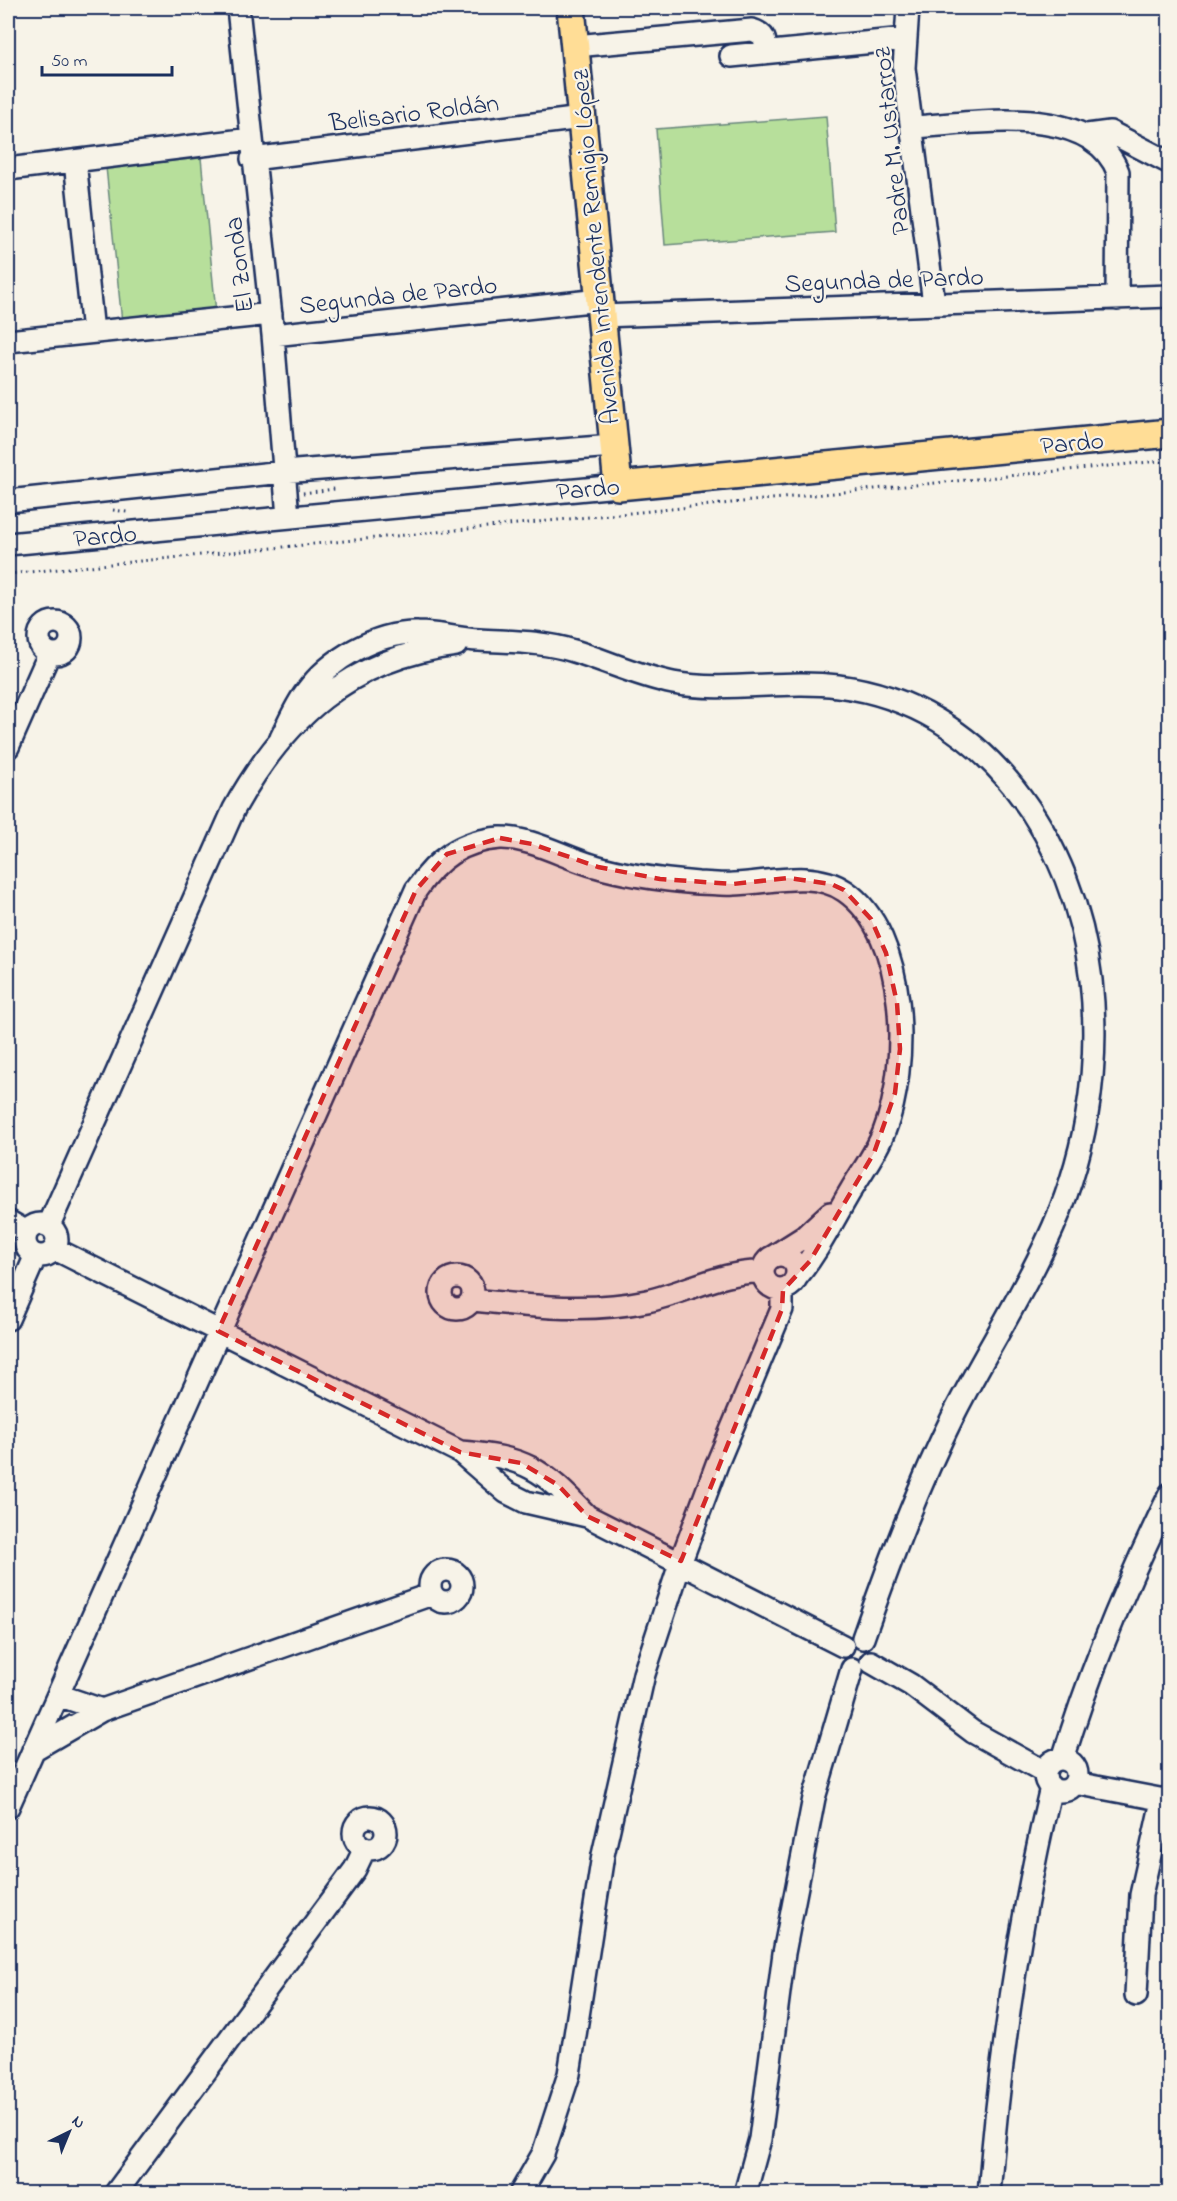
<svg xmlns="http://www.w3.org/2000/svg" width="1177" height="2201" font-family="'Indie Flower',sans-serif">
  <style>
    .garden { fill: #b7df9b; stroke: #69877c; stroke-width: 1.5 }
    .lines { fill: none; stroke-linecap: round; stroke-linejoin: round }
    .minor-casing { stroke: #1b2f5e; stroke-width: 26 }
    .major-casing { stroke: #1b2f5e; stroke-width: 32 }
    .path { stroke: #1b2f5e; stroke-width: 3; stroke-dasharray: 1.5 4.5; stroke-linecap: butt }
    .minor { stroke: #f7f3e8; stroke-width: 21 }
    .major { stroke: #ffdd96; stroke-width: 27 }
    .marked { fill: #d62828; fill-opacity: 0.2; stroke: #d62828; stroke-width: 4.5; stroke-dasharray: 12 8; stroke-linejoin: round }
    .labels { text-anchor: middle; stroke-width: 4.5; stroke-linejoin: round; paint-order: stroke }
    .street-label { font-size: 26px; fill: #1b2f5e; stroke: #f7f3e8 }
  </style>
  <rect width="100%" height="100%" fill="#f7f3e8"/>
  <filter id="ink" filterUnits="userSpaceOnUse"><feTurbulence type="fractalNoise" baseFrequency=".0167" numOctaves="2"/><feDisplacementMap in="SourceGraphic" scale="12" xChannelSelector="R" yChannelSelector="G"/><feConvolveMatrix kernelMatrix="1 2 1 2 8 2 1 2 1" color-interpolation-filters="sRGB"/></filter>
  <g filter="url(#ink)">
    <path class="garden" d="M826,116L835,232L665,245L656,129Z
      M201,158L216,313L122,322L106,167Z"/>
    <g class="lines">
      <g class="minor-casing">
        <path id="minor" d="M238,8L273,335L288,517
          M908,8L904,68L934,304
          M575,46L752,30C765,34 766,40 765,53
          M731,56L905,39
          M913,127C973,124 1091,101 1118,172L1117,299
          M1087,135L1110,132L1170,163
          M252,159L582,118
          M75,161L93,332
          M8,169L251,139
          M601,316L1170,296
          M273,335L600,300
          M8,341L271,314
          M8,501L283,472L613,446
          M8,544L618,486
          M39 638a16 16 0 1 1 32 0a16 16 0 1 1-32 0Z
          M281,738C289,722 296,705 306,692C330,659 376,632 418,633C438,633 459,639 479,640C511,642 542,641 574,651C607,661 638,676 673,683C728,693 783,679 838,686C987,705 1075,841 1091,980C1101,1071 1085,1162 1046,1243C1019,1301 984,1355 955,1412C918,1486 890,1561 863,1638
          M8,747L49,654
          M8,1221L27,1232
          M25 1240a16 16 0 1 1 32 0a16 16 0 1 1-32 0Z
          M49,1225L234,809C284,719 349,658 456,645
          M55,1249L460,1452L506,1492L526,1502L587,1516L843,1646
          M763 1272a17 17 0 1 1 34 0a17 17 0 1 1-34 0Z
          M774,1256L804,1237L830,1213
          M441 1293a16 16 0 1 1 32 0a16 16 0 1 1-32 0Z
          M472,1300C530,1306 588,1313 647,1301C685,1293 724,1270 763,1272
          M8,1319L36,1255
          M460,1452C525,1457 542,1468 587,1516
          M430 1586a16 16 0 1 1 32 0a16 16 0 1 1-32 0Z
          M871,1662L911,1685L973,1732L1045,1772
          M58,1695L102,1710
          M33,1750L102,1710L432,1594
          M1045 1775a16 16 0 1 1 32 0a16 16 0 1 1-32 0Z
          M1063,1759C1091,1667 1128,1580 1170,1494
          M1075,1783L1170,1801
          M8,1807L416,890C437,859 461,841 500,838C531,837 565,858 595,866C628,876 663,880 698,883C710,883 722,885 734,884C769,883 813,869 845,891C909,935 910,1066 884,1132C876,1153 862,1171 851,1190C833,1220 818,1252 796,1278
          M354 1833a16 16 0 1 1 32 0a16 16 0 1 1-32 0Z
          M1136,1995L1141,1895L1162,1801L1170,1796
          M115,2194L355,1869L365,1848
          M520,2194L543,2154L569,2074L603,1855L644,1674L681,1561L717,1464L782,1309V1289
          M745,2194L760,2139L784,1953L814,1798L852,1669
          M989,2194C1000,2056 1019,1922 1051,1787"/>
      </g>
      <g class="major-casing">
        <path id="major" d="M571,8L618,486L1170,433"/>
      </g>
      <path class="path" d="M303,493L335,489
        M113,510L127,512
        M8,574L1170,460"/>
      <use href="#minor" class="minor"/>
      <use href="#major" class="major"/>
    </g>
  </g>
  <path class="marked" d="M500,838L532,844L598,867L660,879L733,884L788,878L831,884L844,890L871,919L886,953L897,1003L900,1049L895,1093L874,1153L810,1261L783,1290L782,1309L681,1561L587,1516L558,1485L521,1463L460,1452L218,1331L416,890L447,854Z"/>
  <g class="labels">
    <g class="street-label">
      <text transform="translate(414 112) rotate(-7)" y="9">Belisario Roldán</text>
      <text transform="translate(890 141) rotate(-96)" y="9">Padre M. Ustarroz</text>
      <text transform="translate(594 247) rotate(-95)" y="9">Avenida Intendente Remigio López</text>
      <text transform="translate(238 265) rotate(-97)" y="9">El Zonda</text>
      <text transform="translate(884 279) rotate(-2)" y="9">Segunda de Pardo</text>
      <text transform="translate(398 294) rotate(-6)" y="9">Segunda de Pardo</text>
      <text transform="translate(1072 442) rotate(-5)" y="9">Pardo</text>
      <text transform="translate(588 488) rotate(-5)" y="9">Pardo</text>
      <text transform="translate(105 535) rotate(-5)" y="9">Pardo</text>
    </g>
  </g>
  <rect width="1177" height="2201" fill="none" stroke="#f7f3e8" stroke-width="30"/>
  <rect x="15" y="15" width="1147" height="2171" fill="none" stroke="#1b2f5e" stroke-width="2" filter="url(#ink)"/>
  <g transform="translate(69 2132) rotate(43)" stroke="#f7f3e8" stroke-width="4.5" paint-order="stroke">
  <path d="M0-4.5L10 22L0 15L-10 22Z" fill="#1b2f5e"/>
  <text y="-9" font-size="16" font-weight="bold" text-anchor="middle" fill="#1b2f5e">N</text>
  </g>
  <path d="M42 66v9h130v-9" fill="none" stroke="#1b2f5e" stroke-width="3"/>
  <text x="51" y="66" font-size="18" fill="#1b2f5e" stroke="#f7f3e8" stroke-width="4.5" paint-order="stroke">50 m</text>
</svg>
